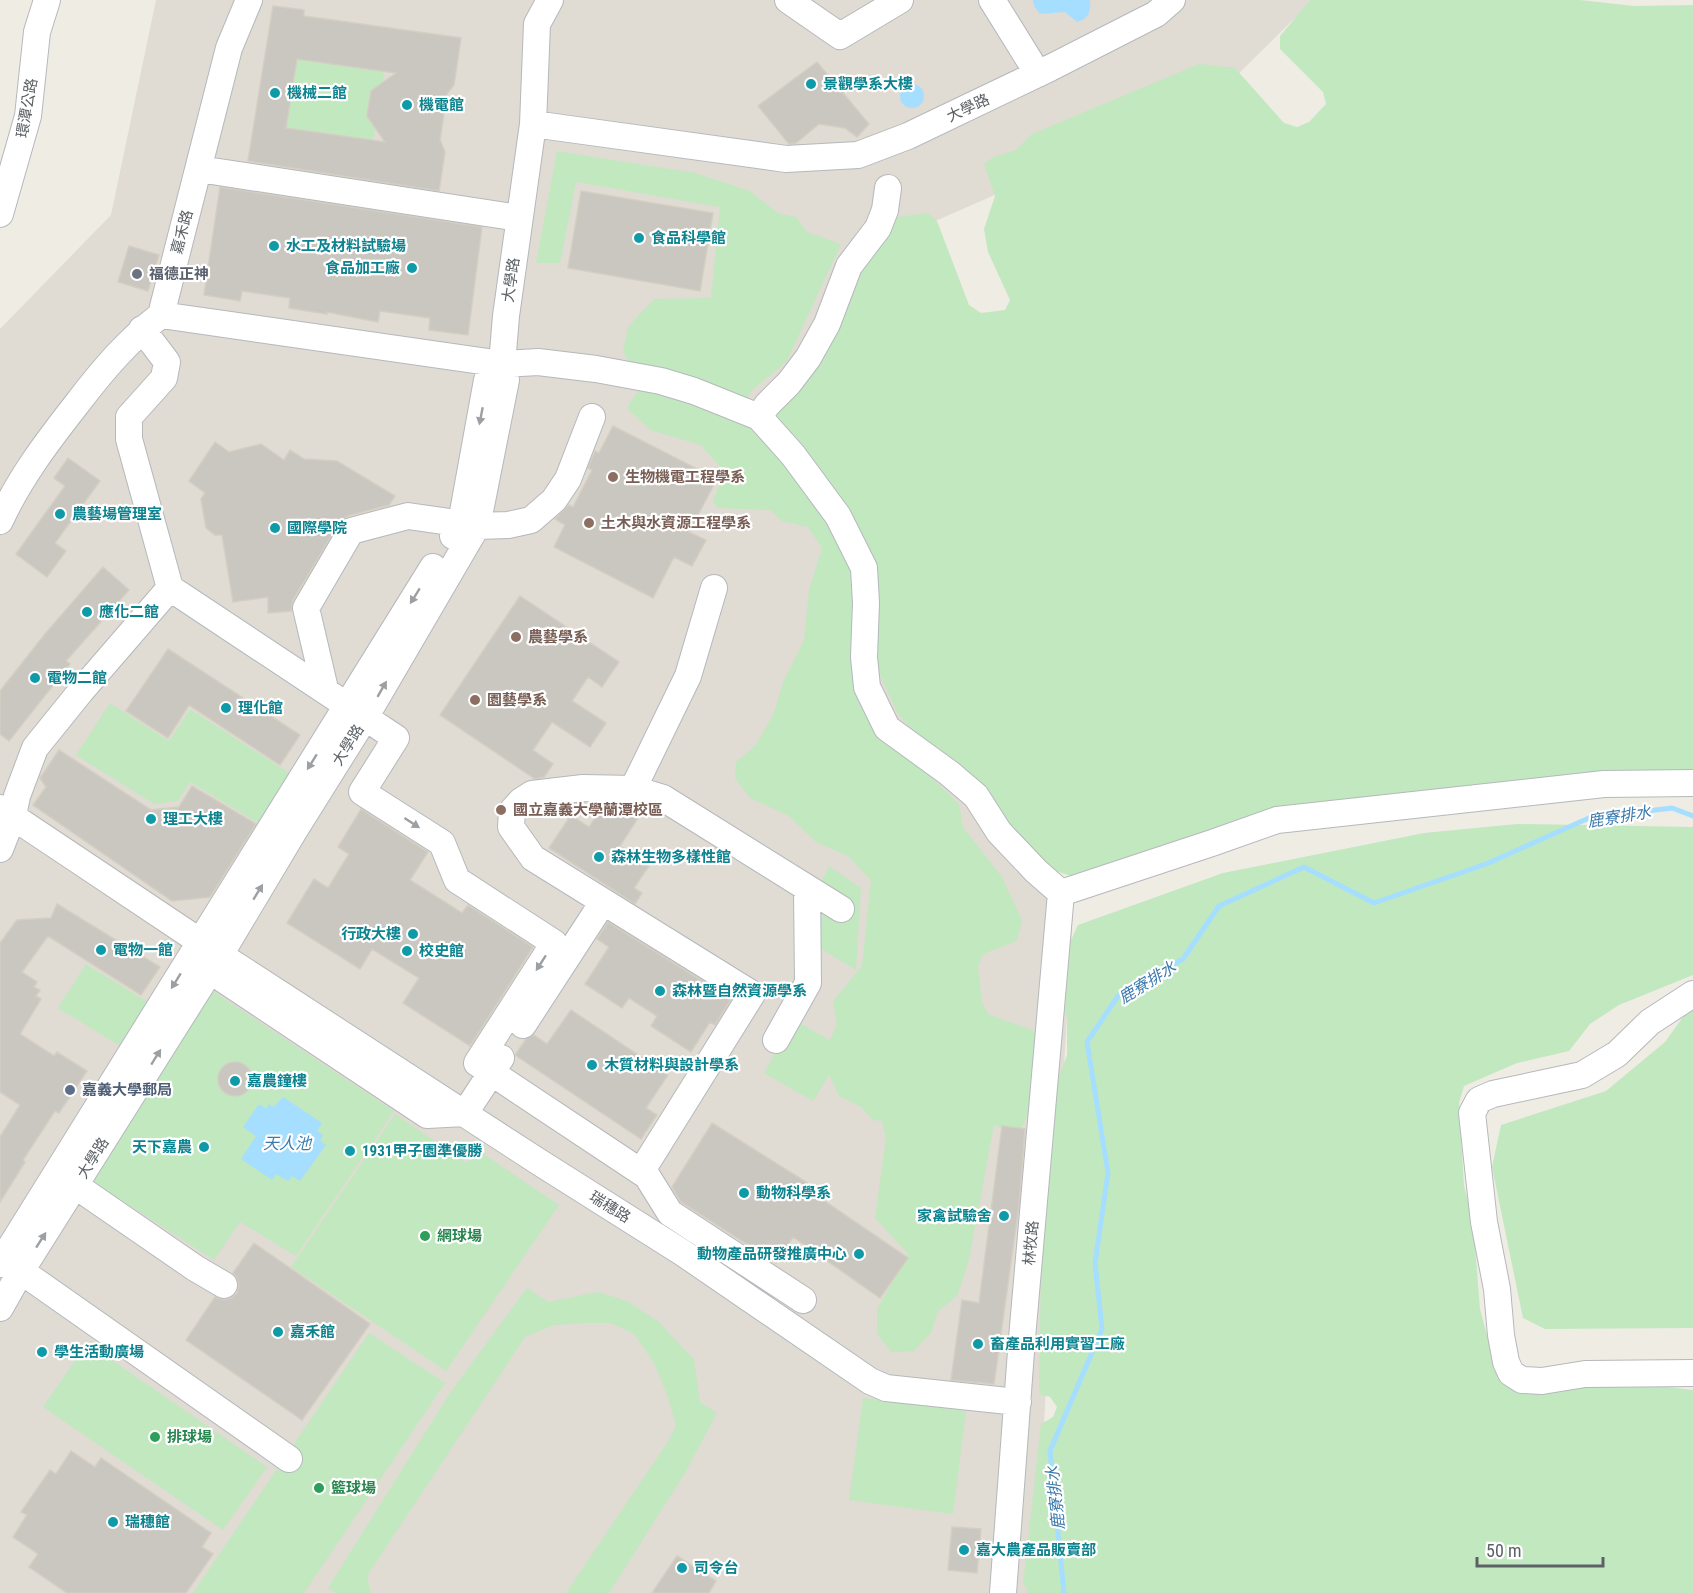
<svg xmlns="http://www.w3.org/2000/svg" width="1693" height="1593" font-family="'Roboto Condensed','Noto Sans TC',sans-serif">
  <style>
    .education { fill: #e0dbd3 }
    .green { fill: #c2e8c0 }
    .water { fill: #a5deff }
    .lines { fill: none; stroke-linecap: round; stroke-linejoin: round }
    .stream { stroke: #a5deff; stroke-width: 5 }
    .building { fill: #cac7c1; stroke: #d4cec2; stroke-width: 1.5; fill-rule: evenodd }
    .minor-casing { stroke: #b5b8bc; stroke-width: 28 }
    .minor { stroke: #fff; stroke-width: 26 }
    .oneway { fill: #9da0a3 }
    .culture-dot { fill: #0f9aa8; stroke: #fff; stroke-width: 2 }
    .worship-dot { fill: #6b7280; stroke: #fff; stroke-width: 2 }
    .education-dot { fill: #8d6e63; stroke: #fff; stroke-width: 2 }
    .service-dot { fill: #5c6f8a; stroke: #fff; stroke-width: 2 }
    .leisure-dot { fill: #2e9e5b; stroke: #fff; stroke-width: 2 }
    .labels { text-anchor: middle; stroke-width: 4.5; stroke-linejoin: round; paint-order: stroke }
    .culture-label { font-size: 15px; font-weight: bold; fill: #0d838f; stroke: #fff; text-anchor: start }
    .street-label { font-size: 15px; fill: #5c6166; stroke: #fff }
    .worship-label { font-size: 15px; font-weight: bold; fill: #5b616d; stroke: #fff; text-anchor: start }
    .education-label { font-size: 15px; font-weight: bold; fill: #785e54; stroke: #fff; text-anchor: start }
    .service-label { font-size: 15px; font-weight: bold; fill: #4e5e75; stroke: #fff; text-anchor: start }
    .leisure-label { font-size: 15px; font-weight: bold; fill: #27864d; stroke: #fff; text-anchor: start }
    .water-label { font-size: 16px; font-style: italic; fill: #3a7aad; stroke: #fff }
  </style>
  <rect width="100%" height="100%" fill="#efece4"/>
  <path class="education" d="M156,0H1313L1212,100L901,236L933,713L1073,908L1036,1565L1033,1593H0V329L111,215Z"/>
  <path class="green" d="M1310,0H1580L1634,6L1693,5V781L1291,814L1079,888L1071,876L1011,856L897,712L881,677L868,623L867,569L778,426L773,404L891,218L928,213L937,221L969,305L981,313L1005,310L1010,300L988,252L984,229L995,196L984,164L994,157L1016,150L1032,134L1199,64L1235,68L1284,123L1297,127L1309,122L1326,104L1323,92L1280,49V36Z
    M297,59L384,72L383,83L371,91L367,116L375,128L373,140L286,128Z
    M557,151L695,173L750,191L779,214L796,217L807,232L841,244L787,361L750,392L743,414L775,447L791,474L846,543L853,578V614L904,751L959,804L963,827L1002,877L1022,920L1017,941L983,954L978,967L982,1002L988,1014L1043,1034L1033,1105L1023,1125L1014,1135L994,1125L968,1264L957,1296L938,1311L931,1333L914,1351L891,1352L877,1333V1309L908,1254L875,1218L886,1138L882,1121L873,1120L861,1107L839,1096L829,1075L813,1101L764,1073L794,1020L830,1040L837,1024L833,1001L862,966L871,880L848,856L816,842L789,816L750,798L735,778L736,762L756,745L774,713L784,680L804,640L809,590L822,548L808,527L782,521L770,510L718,508L713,502L724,471L701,445L650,430L627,408L641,386L623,351L628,327L654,299L711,298L720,207L576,182L560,263H536Z
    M110,703L169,741L190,709L303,782L273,832L190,782L178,801L154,804L76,755Z
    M1517,824L1693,827V975L1619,1005L1590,1024L1569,1051L1517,1063L1464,1086L1459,1103L1464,1186L1473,1220L1480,1309L1489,1343L1510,1370L1558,1386L1668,1387L1693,1390V1593H1027V1588L1023,1584L1041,1424L1053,1417L1057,1407L1050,1397L1039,1394L1042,1192L1051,1099L1067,1055V1018L1058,968L1078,925L1223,873L1424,833Z
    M829,866L861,888L856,970L813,944L812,900Z
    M86,964L148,1002L120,1046L58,1008Z
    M211,990L394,1111L296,1256L240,1222L214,1260L90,1180Z
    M1693,1003V1328L1545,1329L1523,1318L1492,1167L1501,1125L1606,1091L1665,1042Z
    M395,1114L467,1163L476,1149L559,1205L446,1371L291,1267Z
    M527,1288L548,1302L598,1292L627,1301L659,1322L694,1360L700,1402L717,1413L685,1473L609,1593H566L669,1440L676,1425L667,1395L654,1363L634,1334L611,1323H584L554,1325L525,1337L367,1576L371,1593H336L328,1588L450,1393Z
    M369,1333L445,1383L304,1593H193Z
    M87,1343L267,1467L223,1530L43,1407Z
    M863,1398L966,1411L953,1514L849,1500Z"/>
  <path class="water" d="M1033,0H1090C1091,11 1089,19 1077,22L1065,12L1040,14L1034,6Z
    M900 96a12 12 0 1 1 24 0a12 12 0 1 1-24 0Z
    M283,1097L322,1123L317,1131L323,1135L320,1141L326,1145L300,1181L292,1176L288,1181L276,1174L272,1180L241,1159L256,1136L243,1127L259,1104L266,1109L269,1104L274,1107Z"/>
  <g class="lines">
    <path class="stream" d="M1064,1593L1050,1451L1102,1329L1095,1263L1108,1173L1087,1042L1118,996L1183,959L1219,906L1304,867L1374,903L1486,864L1589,818L1672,808L1693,816"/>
  </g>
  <path class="building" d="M273,6L304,10V16L461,38L454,85L447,94L440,140L445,152L439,191L248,161ZM297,59L396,73L371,91L367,116L385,142L286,128Z
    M817,62L869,124L857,137L845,128L819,124L796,143L789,144L758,106Z
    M220,187L482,227L468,335L429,330L430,318L380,311L378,322L327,312V314L289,308L290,298L242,291L240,301L204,295Z
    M581,191L713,213L700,291L568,268Z
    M129,246L159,255L148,291L118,282Z
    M613,426L717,479L689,532L706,540L692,566L674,557L653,598L554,547L565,525L555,519L569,505L573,507L592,470L588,468L595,451L599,453Z
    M215,442L229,452L261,444L284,460L290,450L304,459L337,461L395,496L389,505L347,516L339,523L293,600L291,611L268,613V597L233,602L222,535H215L206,528L201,499L205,493L189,481Z
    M68,458L100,481L55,543L66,551L47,577L16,554L65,486L54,478Z
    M103,567L129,590L66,661L70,664L9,741L0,734V691L45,634Z
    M520,596L619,662L602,687L588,677L572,701L606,723L590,747L552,722L533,750L553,764L544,777L535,779L440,715Z
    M168,649L300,735L280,765L189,705L168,738L126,711Z
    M59,750L151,810L179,807L192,786L256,824L210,897L172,901L33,805L46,787L40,778Z
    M605,803L624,804L640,815L620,846L649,866L634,888L642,893L635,904L549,848L571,815L589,827Z
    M361,809L428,852L410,880L462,913L468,905L533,947L470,1046L403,1003L419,978L372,949L360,969L287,923L314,879L328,888L349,854L338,847Z
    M57,904L160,967L141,995L48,936L22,972L37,982L34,987L40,990L36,996L41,999L20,1034L54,1056L57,1052L87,1071L59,1113L55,1111L23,1160L25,1162L0,1202V1137L20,1105L0,1092V943L17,920L51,918Z
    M608,922L731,999L715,1025L710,1022L691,1052L651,1026L657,1016L629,998L622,1008L585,984L609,947L597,939Z
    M571,1010L668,1075L646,1108L657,1115L641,1139L515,1055L526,1039L534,1035L547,1044Z
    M218 1079a17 17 0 1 1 34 0a17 17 0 1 1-34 0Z
    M712,1123L822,1192L819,1197L908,1258L880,1298L793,1237L776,1263L681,1202L672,1187Z
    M1002,1126L1025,1129L1019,1205L994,1384L951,1380L962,1300L979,1303Z
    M254,1243L370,1324L302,1420L186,1340L215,1297L224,1300L231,1298L237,1293L239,1285L237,1278L233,1273Z
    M71,1451L95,1467L101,1458L211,1533L202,1547L213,1554L186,1593H67L29,1567L38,1554L13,1537L27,1515L21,1512L50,1470L56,1474Z
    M952,1527L981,1529L977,1573L948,1570Z
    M677,1556L716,1581L709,1593H652Z"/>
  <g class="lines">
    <g class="minor-casing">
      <path id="minor" d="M788,0L840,36L900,0
        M992,0L1038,74
        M533,124L786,159L858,155L908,136L1050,68L1156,14L1172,0
        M199,169L519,218
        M888,188L885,210L878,228L849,266L827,324L808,358L789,383L767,405L759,417L793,455L838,516L864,568L866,603L864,657L867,687L887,728L949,773L976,796L999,832L1036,871L1061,893
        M0,214L28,116L37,32L47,0
        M161,315L502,364L538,362L596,369L661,381L694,391L759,417
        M142,329L167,362L164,378L129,417V439L170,588
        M0,521C19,479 47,442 76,405C102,371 126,342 161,315L229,48L249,0
        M453,536L461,523L487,380L502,364
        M325,689L306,608L351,531L408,516L477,526L508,525L531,520L554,500L568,479L592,417
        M633,789L688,676L714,588
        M0,808L220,955L539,1162L683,1253L870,1381L886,1388L1018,1402
        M0,849L13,816L17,796L35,748L81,691L170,588L396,738L362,792L442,843L457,880L554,943L477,1063L647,1176L670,1213L803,1300
        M1061,893L1212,843L1277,820L1604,784L1693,783
        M197,962L427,1115L465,1113L501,1058
        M1693,994L1650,1022L1617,1054L1582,1075L1493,1094L1479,1100L1472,1113L1484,1222L1497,1289L1501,1335L1506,1362L1511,1373L1522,1380L1542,1381L1585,1374L1693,1373
        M523,1025L603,902
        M776,1040L808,983L807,888
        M641,1172L752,994L533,858L511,827L512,811L521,801L532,794L583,788L633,789L663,798L841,909
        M76,1186L195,1268L224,1285
        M0,1264L433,567
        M21,1271L289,1459
        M0,1308L21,1271L220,955L294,831L366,716L477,526L506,380L502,364L506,316L533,124L537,24L550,0
        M1003,1593L1022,1338L1061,893"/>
    </g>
    <use href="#minor" class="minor"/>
  </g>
  <defs><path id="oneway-solid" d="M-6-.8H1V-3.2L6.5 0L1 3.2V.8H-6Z" transform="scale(1.5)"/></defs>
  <g class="oneway">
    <use href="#oneway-solid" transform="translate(481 416) rotate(101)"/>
    <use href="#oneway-solid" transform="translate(415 596) rotate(122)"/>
    <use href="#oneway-solid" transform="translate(382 689) rotate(-60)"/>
    <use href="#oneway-solid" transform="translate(312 762) rotate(122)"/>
    <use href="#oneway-solid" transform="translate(412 823) rotate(33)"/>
    <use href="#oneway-solid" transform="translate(258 892) rotate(-59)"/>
    <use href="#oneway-solid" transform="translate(541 963) rotate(123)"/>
    <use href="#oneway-solid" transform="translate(176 981) rotate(122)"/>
    <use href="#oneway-solid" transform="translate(156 1057) rotate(-58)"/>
    <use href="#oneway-solid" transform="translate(41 1240) rotate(-57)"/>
  </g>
  <g class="culture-dot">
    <circle cx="811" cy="84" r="6"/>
    <circle cx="275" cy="93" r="6"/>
    <circle cx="407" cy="105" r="6"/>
    <circle cx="639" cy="238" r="6"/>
    <circle cx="274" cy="246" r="6"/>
    <circle cx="412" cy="268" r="6"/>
    <circle cx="60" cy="514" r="6"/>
    <circle cx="275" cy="528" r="6"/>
    <circle cx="87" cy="612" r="6"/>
    <circle cx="35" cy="678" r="6"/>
    <circle cx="226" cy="708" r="6"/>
    <circle cx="151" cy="819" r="6"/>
    <circle cx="599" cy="857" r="6"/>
    <circle cx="413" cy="934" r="6"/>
    <circle cx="101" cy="950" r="6"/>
    <circle cx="407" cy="951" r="6"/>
    <circle cx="660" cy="991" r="6"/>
    <circle cx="592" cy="1065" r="6"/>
    <circle cx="235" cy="1081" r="6"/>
    <circle cx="204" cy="1147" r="6"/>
    <circle cx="350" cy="1151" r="6"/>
    <circle cx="744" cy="1193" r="6"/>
    <circle cx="1004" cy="1216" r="6"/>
    <circle cx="859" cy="1254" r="6"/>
    <circle cx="278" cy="1332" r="6"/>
    <circle cx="978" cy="1344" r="6"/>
    <circle cx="42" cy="1352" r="6"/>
    <circle cx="113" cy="1522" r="6"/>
    <circle cx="964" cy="1550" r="6"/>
    <circle cx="682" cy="1568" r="6"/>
  </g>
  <circle class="worship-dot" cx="137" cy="274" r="6"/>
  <g class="education-dot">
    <circle cx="613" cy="477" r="6"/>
    <circle cx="589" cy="523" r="6"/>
    <circle cx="516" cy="637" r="6"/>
    <circle cx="475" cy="700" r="6"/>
    <circle cx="501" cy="810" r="6"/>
  </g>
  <circle class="service-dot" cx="70" cy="1090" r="6"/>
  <g class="leisure-dot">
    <circle cx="425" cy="1236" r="6"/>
    <circle cx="155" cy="1437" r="6"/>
    <circle cx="319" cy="1488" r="6"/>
  </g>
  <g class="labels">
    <g class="culture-label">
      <text x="823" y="89">景觀學系大樓</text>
      <text x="287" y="98">機械二館</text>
      <text x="419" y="110">機電館</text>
      <text x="651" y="243">食品科學館</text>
      <text x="286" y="251">水工及材料試驗場</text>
      <text x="400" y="273" text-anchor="end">食品加工廠</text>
      <text x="72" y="519">農藝場管理室</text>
      <text x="287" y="533">國際學院</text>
      <text x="99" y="617">應化二館</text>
      <text x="47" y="683">電物二館</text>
      <text x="238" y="713">理化館</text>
      <text x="163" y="824">理工大樓</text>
      <text x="611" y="862">森林生物多樣性館</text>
      <text x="401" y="939" text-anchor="end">行政大樓</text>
      <text x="113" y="955">電物一館</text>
      <text x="419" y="956">校史館</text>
      <text x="672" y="996">森林暨自然資源學系</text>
      <text x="604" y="1070">木質材料與設計學系</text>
      <text x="247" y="1086">嘉農鐘樓</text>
      <text x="192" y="1152" text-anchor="end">天下嘉農</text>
      <text x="362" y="1156">1931甲子園準優勝</text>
      <text x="756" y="1198">動物科學系</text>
      <text x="992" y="1221" text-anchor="end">家禽試驗舍</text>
      <text x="847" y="1259" text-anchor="end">動物產品研發推廣中心</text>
      <text x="290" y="1337">嘉禾館</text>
      <text x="990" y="1349">畜產品利用實習工廠</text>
      <text x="54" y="1357">學生活動廣場</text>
      <text x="125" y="1527">瑞穗館</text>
      <text x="976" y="1555">嘉大農產品販賣部</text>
      <text x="694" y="1573">司令台</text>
    </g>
    <g class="street-label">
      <text transform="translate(27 108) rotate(-80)" y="5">環潭公路</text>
      <text transform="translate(968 108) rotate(-25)" y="5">大學路</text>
      <text transform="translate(182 232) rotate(-75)" y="5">嘉禾路</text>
      <text transform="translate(511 280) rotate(-82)" y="5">大學路</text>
      <text transform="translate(348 745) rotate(-58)" y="5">大學路</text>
      <text transform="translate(93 1158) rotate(-58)" y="5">大學路</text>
      <text transform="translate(610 1207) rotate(32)" y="5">瑞穗路</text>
      <text transform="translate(1031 1243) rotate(-85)" y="5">林牧路</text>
    </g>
    <g class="worship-label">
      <text x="149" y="279">福德正神</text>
    </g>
    <g class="education-label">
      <text x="625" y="482">生物機電工程學系</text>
      <text x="601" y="528">土木與水資源工程學系</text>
      <text x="528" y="642">農藝學系</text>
      <text x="487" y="705">園藝學系</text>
      <text x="513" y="815">國立嘉義大學蘭潭校區</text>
    </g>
    <g class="service-label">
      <text x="82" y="1095">嘉義大學郵局</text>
    </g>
    <g class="leisure-label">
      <text x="437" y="1241">網球場</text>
      <text x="167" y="1442">排球場</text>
      <text x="331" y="1493">籃球場</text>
    </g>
    <g class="water-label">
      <text transform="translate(1619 816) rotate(-9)" y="6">鹿寮排水</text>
      <text transform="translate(1147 982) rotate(-32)" y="6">鹿寮排水</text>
      <text x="287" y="1149">天人池</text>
      <text transform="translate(1055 1498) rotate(-96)" y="6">鹿寮排水</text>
    </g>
  </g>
  <path d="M1477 1557v9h126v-9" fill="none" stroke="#5c6166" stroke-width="3"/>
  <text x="1486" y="1557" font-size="18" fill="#5c6166" stroke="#ffffff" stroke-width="4.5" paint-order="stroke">50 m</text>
</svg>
